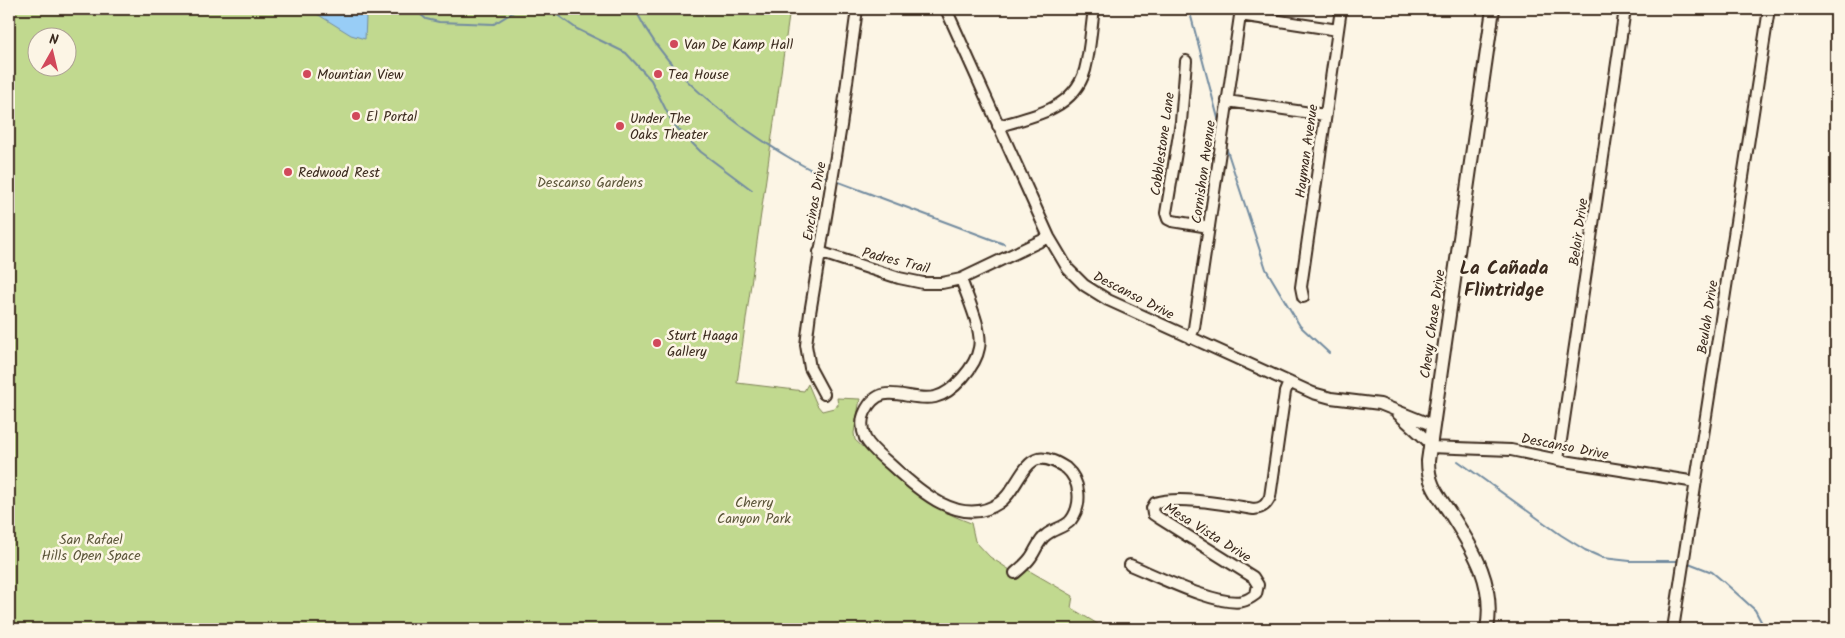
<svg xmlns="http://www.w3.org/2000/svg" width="1845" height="638" font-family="Kalam,sans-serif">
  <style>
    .green { fill: #c1d98f; stroke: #7e8256; fill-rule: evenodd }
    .water { fill: #98cdf6; stroke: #738ca0 }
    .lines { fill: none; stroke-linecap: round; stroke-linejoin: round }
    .stream { stroke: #738ca0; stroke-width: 2 }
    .minor-casing { stroke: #3b2a1e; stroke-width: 14 }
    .major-casing { stroke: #3b2a1e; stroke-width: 16 }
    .minor { stroke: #fcf5e5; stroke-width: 10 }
    .major { stroke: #fcf5e5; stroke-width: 12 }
    .poi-dot { fill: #d1495b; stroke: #fcf5e5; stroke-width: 2 }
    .labels { text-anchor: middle; stroke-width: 5; stroke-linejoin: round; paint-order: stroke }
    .poi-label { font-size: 14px; fill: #3b2a1e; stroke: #fcf5e5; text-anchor: start }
    .street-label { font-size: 14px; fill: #3b2a1e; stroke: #fcf5e5 }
    .park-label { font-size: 14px; fill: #5c563a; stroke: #fcf5e5 }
    .district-label { font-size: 19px; font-weight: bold; fill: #3b2a1e; stroke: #fcf5e5 }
  </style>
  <rect width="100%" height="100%" fill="#fcf5e5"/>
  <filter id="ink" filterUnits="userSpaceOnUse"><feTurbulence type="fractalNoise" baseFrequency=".02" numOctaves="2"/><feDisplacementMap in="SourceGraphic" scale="10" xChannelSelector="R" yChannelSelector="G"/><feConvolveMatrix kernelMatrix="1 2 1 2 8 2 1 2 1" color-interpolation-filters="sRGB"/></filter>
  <g filter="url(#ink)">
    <path class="green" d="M9,9H790L737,383L804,391L808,384L817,405L822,411L834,408L836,406H838L837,398L860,399L854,433L855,440C893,475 921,505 971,523L975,541L990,557L1010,570H1028L1073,596L1071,608L1106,629H9ZM38,38H68V68H38Z"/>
    <path class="water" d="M309,9H364L366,18L365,39L351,35Z"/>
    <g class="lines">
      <path class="stream" d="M414,9L426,19L439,22L494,24L518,9
        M543,9L556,14L577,29L626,53L651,80L673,124L701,152L752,190
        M635,9C661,62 700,96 747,130C773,148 800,166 829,178
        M1189,9L1219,122
        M1225,144L1266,269L1300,326L1329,353
        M836,181L1004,244
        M1458,461L1561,535L1585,550L1603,558L1630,561H1679
        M1686,562L1712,572L1724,582L1755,610L1765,629"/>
      <g class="minor-casing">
        <path id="minor" d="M946,9L1049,237L1068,269L1084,285L1108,300L1313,393L1331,398L1380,404L1432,425
          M1240,15L1338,30
          M1186,61L1181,122L1166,213L1168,219L1172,221L1209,227
          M1227,101L1325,115
          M998,126C1032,117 1074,109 1085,70C1090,51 1091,29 1094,9
          M819,252L899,278L923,283H942L961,279L1049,237
          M961,279C967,297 983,330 979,348C976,366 953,393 935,397C908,403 881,378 865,412C861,420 862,430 865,438C871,449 882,457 891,465C918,490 961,529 999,503C1015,493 1022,463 1038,459C1048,457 1058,463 1066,468C1080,480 1083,504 1071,520C1066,527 1053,529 1046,535C1039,540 1036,550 1031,557C1027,563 1021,568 1015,573
          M1303,297L1301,287L1341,9
          M1190,338L1194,328L1241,9
          M824,394L810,368L806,345L810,313L841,126L857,9
          M1397,413L1430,443
          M1429,447L1511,450L1558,460L1696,482
          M1558,460L1625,9
          M1130,565C1155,575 1218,607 1243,601C1248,600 1252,597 1256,594L1258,585L1253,577L1159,518L1153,514L1152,508L1155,503C1180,495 1228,505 1254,509C1263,508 1266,505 1270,497L1285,392L1289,382
          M1673,629L1769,9"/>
      </g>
      <g class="major-casing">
        <path id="major" d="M1487,629C1495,585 1475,552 1452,516C1439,496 1428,486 1428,461L1493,9"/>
      </g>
      <use href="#minor" class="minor"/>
      <use href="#major" class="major"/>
    </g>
  </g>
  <g class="poi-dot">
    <circle cx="674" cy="44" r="5"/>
    <circle cx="307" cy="74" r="5"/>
    <circle cx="658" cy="74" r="5"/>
    <circle cx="356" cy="116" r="5"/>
    <circle cx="620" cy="126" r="5"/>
    <circle cx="288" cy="172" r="5"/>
    <circle cx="657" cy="343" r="5"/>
  </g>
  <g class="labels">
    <g class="poi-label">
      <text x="684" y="49">Van De Kamp Hall</text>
      <text x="317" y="79">Mountian View</text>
      <text x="668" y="79">Tea House</text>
      <text x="366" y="121">El Portal</text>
      <text x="630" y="123">Under The<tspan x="630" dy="16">Oaks Theater</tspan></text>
      <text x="298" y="177">Redwood Rest</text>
      <text x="667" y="340">Sturt Haaga<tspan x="667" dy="16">Gallery</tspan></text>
    </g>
    <g class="street-label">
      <text transform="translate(1162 144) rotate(-82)" y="5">Cobblestone Lane</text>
      <text transform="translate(1306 151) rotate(-82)" y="5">Hayman Avenue</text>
      <text transform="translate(1203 172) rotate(-82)" y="5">Cornishon Avenue</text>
      <text transform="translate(814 201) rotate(-80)" y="5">Encinas Drive</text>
      <text transform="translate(1578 232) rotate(-82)" y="5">Belair Drive</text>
      <text transform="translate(896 260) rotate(14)" y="5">Padres Trail</text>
      <text transform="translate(1134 295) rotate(27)" y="5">Descanso Drive</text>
      <text transform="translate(1707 317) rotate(-81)" y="5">Beulah Drive</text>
      <text transform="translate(1432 324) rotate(-82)" y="5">Chevy Chase Drive</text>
      <text transform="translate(1565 446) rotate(11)" y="5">Descanso Drive</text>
      <text transform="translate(1208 532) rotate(32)" y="5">Mesa Vista Drive</text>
    </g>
    <g class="park-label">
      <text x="590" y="187">Descanso Gardens</text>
      <text x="754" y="507">Cherry<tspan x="754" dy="16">Canyon Park</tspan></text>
      <text x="91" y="544">San Rafael<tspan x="91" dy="16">Hills Open Space</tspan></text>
    </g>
    <g class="district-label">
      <text x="1504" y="274">La Cañada<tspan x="1504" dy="22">Flintridge</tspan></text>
    </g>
  </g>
  <rect width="1845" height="638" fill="none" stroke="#fcf5e5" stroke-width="30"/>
  <rect x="15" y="15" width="1815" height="608" fill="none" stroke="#3b2a1e" stroke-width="2" filter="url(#ink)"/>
  <g transform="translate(52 52) rotate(8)"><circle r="24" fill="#fcf5e5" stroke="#afa495"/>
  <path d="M0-4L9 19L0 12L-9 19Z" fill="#d1495b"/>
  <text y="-8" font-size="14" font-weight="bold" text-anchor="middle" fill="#3b2a1e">N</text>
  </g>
</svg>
